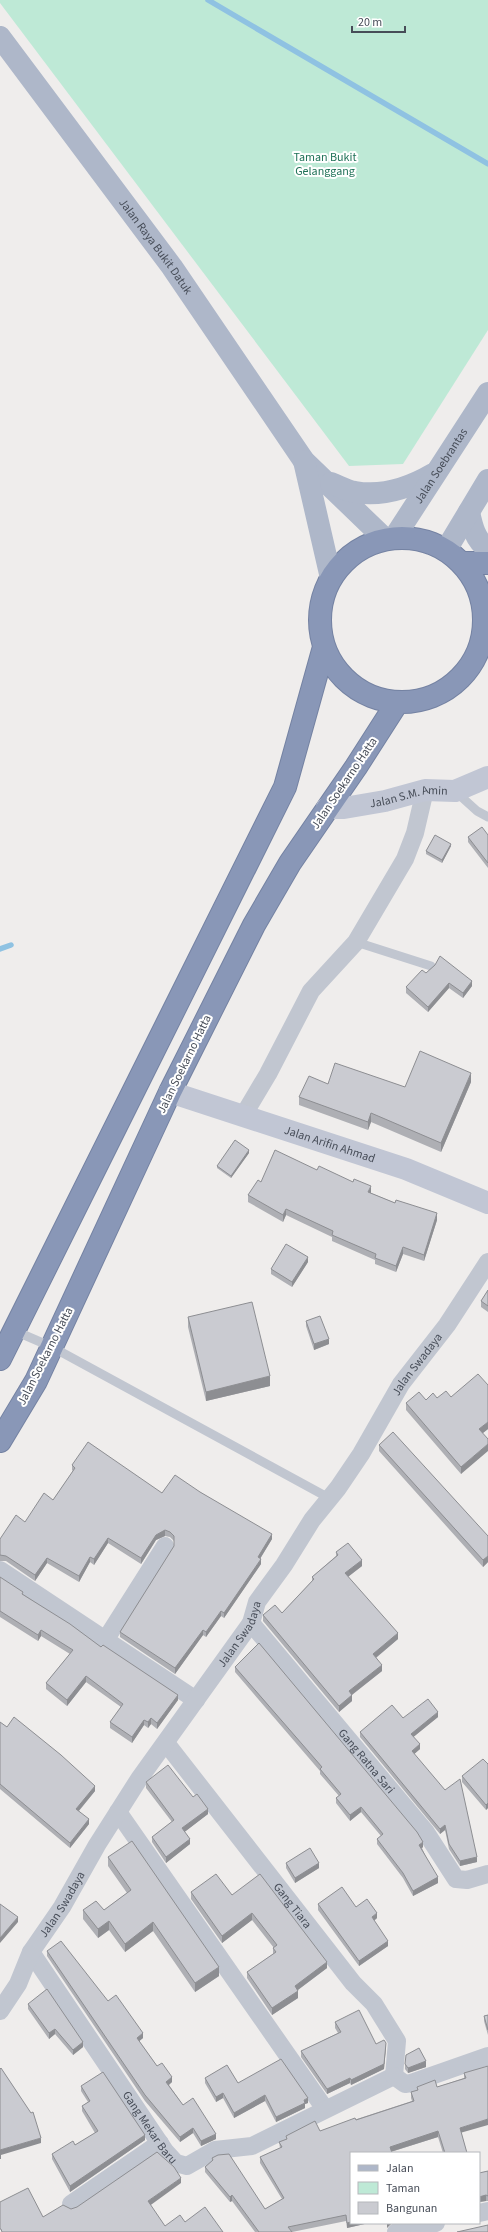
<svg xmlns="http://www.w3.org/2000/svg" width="488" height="2232" font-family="'Source Sans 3',sans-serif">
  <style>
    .green { fill: #bee9d6 }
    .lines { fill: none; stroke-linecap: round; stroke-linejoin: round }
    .stream { stroke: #8fc2e2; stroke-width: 5.5 }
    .highway-casing { stroke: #7482a2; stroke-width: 24 }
    .lane { stroke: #c1c6d0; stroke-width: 9 }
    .street { stroke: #c1c6d0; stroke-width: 18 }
    .secondary { stroke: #c1c6d4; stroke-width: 22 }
    .primary { stroke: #aeb7c9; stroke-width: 22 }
    .highway { stroke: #8997b7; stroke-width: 22 }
    .wall { fill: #aeafb4 }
    .shaded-wall { fill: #8d8e92 }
    .building { fill: #cacbd1; stroke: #8d8e92 }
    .labels { text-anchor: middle; stroke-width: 4; stroke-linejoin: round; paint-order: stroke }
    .park-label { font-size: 12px; fill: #1f7157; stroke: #fff }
    .street-label { font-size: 12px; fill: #474d58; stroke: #fff }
  </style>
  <rect width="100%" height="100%" fill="#efedec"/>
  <path class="green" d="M0,0H488V330L403,464L349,466L0,3Z"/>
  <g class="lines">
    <path class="stream" d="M208,0L488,164
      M0,949L11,945"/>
    <g class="highway-casing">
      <path id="highway" d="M320 620a82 82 0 1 1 164 0a82 82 0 1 1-164 0Z
        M461,563H488
        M0,1359L285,787L324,647
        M0,1441L36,1381L170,1092L254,925L290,863L356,767L397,703"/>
    </g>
    <path class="lane" d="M456,792L477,811L488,817
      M356,942L431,966
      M15,1331L52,1347L329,1498"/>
    <g class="street">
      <path d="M243,1116L268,1074L311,991L356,942L405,859L415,833L425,790"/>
      <path d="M0,1570L196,1700"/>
      <path id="s1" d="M251,1623L425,1831L456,1879L467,1880L488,1874"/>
      <path d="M106,1639L165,1546"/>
      <path id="s2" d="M166,1743L353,1983L374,2004L397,2041L394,2076"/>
      <path d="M118,1812L325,2109"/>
      <path id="s3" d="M31,1952L165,2151L176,2163L187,2166L215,2150L252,2146L394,2076"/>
      <path id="s4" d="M0,2011L18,1984L31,1952L62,1907L97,1845L139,1779L251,1623L257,1602L284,1565L312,1520L338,1488L361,1454L401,1384L447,1325L488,1262"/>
      <path d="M394,2076L405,2084L411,2083L488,2056"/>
      <path d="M71,2204L160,2143"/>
      <path d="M479,2213L488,2211"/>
      <path d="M396,2232L436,2223"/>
    </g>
    <g class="secondary">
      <path id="s5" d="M327,808H344L385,801L425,790L455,791L488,777"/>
      <path id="s6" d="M170,1092L406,1169L488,1203"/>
    </g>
    <g class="primary">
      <path id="s7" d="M0,37L172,267L304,461L385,539"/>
      <path d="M304,461L331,578"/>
      <path d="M331,483C339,486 347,491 355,492C383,497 409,488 433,474"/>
      <path d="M469,512C472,526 475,540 488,549"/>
      <path id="s8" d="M394,538L488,393"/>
      <path d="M446,550L488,480"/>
    </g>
    <use href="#highway" class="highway"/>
  </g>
  <path class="wall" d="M488,835V868L468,842V837Z
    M451,846L442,863L426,854V851Z
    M435,965L472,986L463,998L449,988L428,1012L406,993V987L426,973Z
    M471,1082L441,1152L371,1122L368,1130L299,1105V1097L328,1084L405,1087Z
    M249,1153L231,1178L217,1168V1166Z
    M317,1170L353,1182L371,1193L437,1220L424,1261L403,1254L396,1272L375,1264V1260L332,1241V1237L286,1215L283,1222L248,1202V1195L261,1182Z
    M308,1262L292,1287L271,1274V1269Z
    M488,1290V1312L481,1307V1301Z
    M188,1317L270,1386L206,1401L188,1327Z
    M306,1321L329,1344L314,1350L306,1326Z
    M451,1397L488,1429L483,1433L461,1474L406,1410V1403L426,1400Z
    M379,1445L488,1536V1562L483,1567L379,1451Z
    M72,1465L162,1493L200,1492L272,1539L260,1559L261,1564L224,1618L221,1616L206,1637L203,1635L175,1674L120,1637V1632L174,1546V1541L170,1537L165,1536L156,1540L141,1564L108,1543L94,1565L90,1562L79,1582L47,1563L35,1581L6,1561H0V1539L25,1522L53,1500L73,1471L72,1470Z
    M336,1552L362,1566L348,1577L398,1639L376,1658L382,1671L352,1695V1701L339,1712L263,1621V1615L282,1613L312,1581V1577L336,1556Z
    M0,1577L23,1594L101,1647L178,1700L157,1729L151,1724L148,1728L144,1725L132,1743L110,1728V1722L121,1707L86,1682L67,1706L46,1689V1683L70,1654L41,1636L38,1641L0,1617Z
    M235,1667L423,1847L422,1848L438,1883L413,1896L403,1878L377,1844V1839L381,1836L361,1812L350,1821L336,1803V1798L339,1796L320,1774V1771L235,1672Z
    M438,1717L413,1737L420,1749L414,1754L477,1862L460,1866L449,1849L445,1830L440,1834L360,1737V1732L403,1718Z
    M0,1722L95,1791L79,1811L89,1824L70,1848L0,1789Z
    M488,1764V1808L486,1810L462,1782V1776Z
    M146,1782L193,1797L208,1814L184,1832L190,1844L166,1863L152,1842V1837L172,1822L146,1788Z
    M108,1857L219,1976L195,1992L153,1931L125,1952L109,1930L98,1938L83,1919V1910H104L127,1893L108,1866Z
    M286,1863L319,1868L295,1883L286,1868Z
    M191,1892L232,1895L327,1968L298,1990V1998L272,2015L247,1978V1972L273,1954V1948H274L252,1920L222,1943L191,1899Z
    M318,1904L356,1907L377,1918L374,1921L388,1946L359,1966L318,1910Z
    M47,1951L108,2001L143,2038L139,2041L157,2066L172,2082L169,2085L183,2105L216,2139L201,2146L193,2133L180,2142L145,2101L47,1956Z
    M28,2004L83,2047L73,2055L55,2034L49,2039L28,2009Z
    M488,2015V2035L484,2021V2016Z
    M335,2022L376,2044L386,2048L384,2069L351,2085L350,2083L327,2094L301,2057V2051L338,2033L335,2028Z
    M405,2064L426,2067L408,2073L405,2069Z
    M488,2066L461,2133L467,2153H443L438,2137L391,2152L351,2223H369L347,2228L346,2221L292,2232H255L232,2201L230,2202L205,2172V2167L212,2161V2158L265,2209L282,2199L260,2163V2157L280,2148L279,2142L286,2139V2136L320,2131L412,2101L411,2098V2092L417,2091V2087H437L464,2078V2073Z
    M205,2078L238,2083L308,2103L305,2104V2108L276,2122L265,2101L234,2118L223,2098L216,2102L205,2083Z
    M81,2086L145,2140L70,2192L52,2159V2154L75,2145L95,2133L82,2111V2106L88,2102L81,2091Z
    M488,2171V2201H486L479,2202V2173Z"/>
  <path class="shaded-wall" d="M451,844V846L442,863V860Z
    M472,981V986L463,998V993Z
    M449,983V988L428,1012V1007Z
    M471,1073V1082L441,1152V1143Z
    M371,1113V1122L368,1130V1122Z
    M249,1150V1153L231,1178V1176Z
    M371,1186V1193L368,1198V1192Z
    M286,1209V1215L283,1222V1215Z
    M437,1213V1220L424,1261V1255Z
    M403,1247V1254L396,1272V1266Z
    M308,1257V1262L292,1287V1282Z
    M329,1339V1344L314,1350V1344Z
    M270,1376V1386L206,1401V1392Z
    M488,1422V1429L479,1436V1429Z
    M488,1444V1451L461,1474V1467Z
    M165,1530V1536L156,1540L141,1564V1558L156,1535Z
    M272,1534V1539L258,1562V1557Z
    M108,1538V1543L94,1565V1559Z
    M488,1556V1562L483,1567V1560Z
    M90,1557V1562L79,1582V1576Z
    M47,1558V1563L35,1581V1575Z
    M261,1559V1564L224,1618V1613Z
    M362,1560V1566L345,1579V1573Z
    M221,1611V1616L206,1637V1632Z
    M41,1630V1636L38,1641V1635Z
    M203,1630V1635L175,1674V1668Z
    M398,1633V1639L373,1660V1654Z
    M382,1665V1671L349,1697V1691Z
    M86,1676V1682L67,1706V1700Z
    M178,1695V1700L157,1729V1723Z
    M352,1695V1701L339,1712V1706Z
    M438,1712V1717L411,1739V1734Z
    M151,1718V1724L148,1728V1722Z
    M144,1720V1725L132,1743V1737Z
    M420,1744V1749L412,1756V1751Z
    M95,1786V1791L76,1814V1809Z
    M488,1803V1808L486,1810V1805Z
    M361,1807V1812L350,1821V1815Z
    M208,1809V1814L182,1834V1828Z
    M89,1819V1824L70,1848V1843Z
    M445,1825V1830L440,1834V1829Z
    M190,1839V1844L166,1863V1857Z
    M423,1842V1847L419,1850V1845Z
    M477,1857V1862L460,1866V1861Z
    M319,1863V1868L295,1883V1878Z
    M438,1877V1883L413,1896V1891Z
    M252,1913V1920L222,1943V1936Z
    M377,1913V1918L372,1922V1917Z
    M18,1917V1922L0,1943V1938Z
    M109,1921V1930L98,1938V1929Z
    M153,1922V1931L125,1952V1944Z
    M388,1941V1946L359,1966V1961Z
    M327,1962V1968L295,1992V1986Z
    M219,1967V1976L195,1992V1983Z
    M298,1991V1998L272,2015V2008Z
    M55,2029V2034L49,2039V2033Z
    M143,2033V2038L137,2043V2038Z
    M83,2042V2047L73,2055V2050Z
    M386,2043L384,2069L351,2085V2080Z
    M426,2061V2067L408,2073V2068Z
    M172,2077V2082L166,2087V2082Z
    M350,2078V2083L327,2094V2089Z
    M223,2093V2098L216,2102V2097Z
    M265,2095V2101L234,2118V2113Z
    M308,2098V2103L305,2104V2108L276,2122V2117Z
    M488,2119V2125L460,2133V2128Z
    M193,2128V2133L180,2142V2137Z
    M438,2131V2137L390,2152V2147Z
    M216,2134V2139L201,2146V2141Z
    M145,2135V2140L70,2192V2186Z
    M41,2138V2143L1,2155V2159H0V2150Z
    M181,2178V2183L148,2207V2201Z
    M232,2195V2201L230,2202V2197Z
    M486,2195V2201L479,2202V2197Z
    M351,2222V2223H369L347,2228V2223Z
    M387,2223H392L387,2228Z"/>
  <path class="building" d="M482,827L488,835V863L468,837Z
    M435,835L451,844L442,860L426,851Z
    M440,956L472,981L463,993L449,983L428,1007L406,987L422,970L426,973L435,965Z
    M420,1051L471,1073L441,1143L371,1113L368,1122L299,1097L309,1076L328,1084L335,1063L405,1087Z
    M235,1140L249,1150L231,1176L217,1166Z
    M275,1150L317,1170L319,1166L353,1182L354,1179L371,1186L368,1192L395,1203L396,1200L437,1213L424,1255L403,1247L396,1266L375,1258L376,1254L332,1235L333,1231L286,1209L283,1215L248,1195L258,1180L261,1182Z
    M286,1244L308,1257L292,1282L271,1269Z
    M488,1290V1306L481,1301Z
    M252,1302L270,1376L206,1392L188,1317Z
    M320,1316L329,1339L314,1344L306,1321Z
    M478,1374L488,1385V1422L479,1429L488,1439V1444L461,1467L406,1403L419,1392L426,1400L433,1393L437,1398L446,1391L451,1397Z
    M393,1432L488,1536V1556L483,1560L379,1445Z
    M88,1442L162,1493L175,1475L200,1492L272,1534L258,1557L261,1559L224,1613L221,1611L206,1632L203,1630L175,1668L120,1632L174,1546V1536L170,1532L165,1530L156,1535L141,1558L108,1538L94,1559L90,1557L79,1576L47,1558L35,1575L6,1556L0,1555V1539L16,1515L25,1522L44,1493L53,1500L75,1468L72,1465Z
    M348,1543L362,1560L345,1573L398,1633L373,1654L382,1665L349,1691L352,1695L339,1706L263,1615L275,1605L282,1613L314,1579L312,1577L338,1555L336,1552Z
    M0,1577L23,1592L22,1594L70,1624L101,1647L103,1645L178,1695L157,1723L151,1718L148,1722L144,1720L132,1737L110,1722L123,1704L86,1676L67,1700L46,1683L73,1650L41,1630L38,1635L0,1611Z
    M259,1643L417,1832L423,1842L419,1845L438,1877L413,1891L403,1873L377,1839L383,1834L361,1807L350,1815L336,1798L341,1794L320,1769L322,1767L235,1667Z
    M428,1699L438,1712L411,1734L420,1744L412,1751L445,1790L460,1779L477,1857L460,1861L449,1844L445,1825L440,1829L360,1732L392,1705L403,1718Z
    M14,1717L61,1755L95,1786L76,1809L89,1819L70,1843L0,1784V1722L7,1727Z
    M483,1759L488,1764V1803L486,1805L462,1776Z
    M168,1765L193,1797L197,1794L208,1809L182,1828L190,1839L166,1857L152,1837L174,1820L146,1782Z
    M132,1841L219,1967L195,1983L153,1922L125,1944L109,1921L98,1929L83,1910L96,1901L104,1910L131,1890L108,1857Z
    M310,1848L319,1863L295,1878L286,1863Z
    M216,1874L232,1895L260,1874L327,1962L295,1986L298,1991L272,2008L247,1972L276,1952L273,1948L277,1945L252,1913L222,1936L191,1892Z
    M342,1887L356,1907L367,1899L377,1913L372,1917L388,1941L359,1961L318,1904Z
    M0,1904L18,1917L0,1938Z
    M61,1941L108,2001L116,1995L143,2033L137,2038L157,2066L162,2063L172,2077L166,2082L183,2105L193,2098L216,2134L201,2141L193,2128L180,2137L145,2095L47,1951Z
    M47,1989L83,2042L73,2050L55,2029L49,2033L28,2004Z
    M359,2010L376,2044L384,2040L386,2043L384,2064L351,2080L350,2078L327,2089L301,2051L341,2032L335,2022Z
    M488,2015V2030L484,2016Z
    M419,2048L426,2061L408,2068L405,2064L406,2055Z
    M281,2059L308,2098L304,2100L305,2103L276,2117L265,2095L234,2113L223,2093L216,2097L205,2078L227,2065L238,2083Z
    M488,2066V2119L460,2128L467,2153H445L438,2131L390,2147L392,2153H351V2222L347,2223L346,2215L288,2227L292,2232H259L232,2195L230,2197L205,2167L213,2160L212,2158L218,2155L229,2154L265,2209L284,2198L260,2157L282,2147L279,2142L287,2139L286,2136L315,2121L320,2131L355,2118L356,2120L414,2101L411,2092L418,2090L417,2087L435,2080L437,2087L466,2078L464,2073Z
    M1,2068L31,2113L33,2112L41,2138L0,2150V2069Z
    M103,2072L145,2135L70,2186L52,2154L73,2141L75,2145L98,2131L82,2106L90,2101L81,2086Z
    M157,2152L174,2167L181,2178L148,2201L165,2226L180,2215L185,2222L205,2207L223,2232H2L1,2229H0V2202L28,2188L43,2217L63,2205L71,2209L77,2207Z
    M488,2171V2196L486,2195L479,2197V2173Z
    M488,2225V2232H457Z"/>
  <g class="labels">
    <g class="park-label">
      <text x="325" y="161">Taman Bukit<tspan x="325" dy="14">Gelanggang</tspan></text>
    </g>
    <g class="street-label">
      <text dy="4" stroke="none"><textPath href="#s7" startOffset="261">Jalan Raya Bukit Datuk</textPath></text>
      <text dy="4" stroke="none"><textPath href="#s8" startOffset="86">Jalan Soebrantas</textPath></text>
      <text transform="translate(344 783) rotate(-56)" y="4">Jalan Soekarno Hatta</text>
      <text dy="4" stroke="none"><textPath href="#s5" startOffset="83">Jalan S.M. Amin</textPath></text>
      <text transform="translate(184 1064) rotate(-64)" y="4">Jalan Soekarno Hatta</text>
      <text dy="4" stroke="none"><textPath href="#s6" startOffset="168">Jalan Arifin Ahmad</textPath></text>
      <text transform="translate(45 1356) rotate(-63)" y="4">Jalan Soekarno Hatta</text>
      <text dy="4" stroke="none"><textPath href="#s4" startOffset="772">Jalan Swadaya</textPath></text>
      <text dy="4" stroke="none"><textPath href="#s4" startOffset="448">Jalan Swadaya</textPath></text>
      <text dy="4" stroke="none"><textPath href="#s1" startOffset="180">Gang Ratna Sari</textPath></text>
      <text dy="4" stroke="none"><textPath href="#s4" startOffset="124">Jalan Swadaya</textPath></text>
      <text dy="4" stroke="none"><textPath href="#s2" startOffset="206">Gang Tiara</textPath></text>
      <text dy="4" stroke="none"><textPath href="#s3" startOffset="212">Gang Mekar Baru</textPath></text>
    </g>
  </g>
  <rect x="350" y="2152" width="130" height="72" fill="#ffffff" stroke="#b5b8bc"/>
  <rect x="358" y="2165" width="20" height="6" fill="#aeb7c9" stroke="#b5b8bc"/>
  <text x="386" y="2172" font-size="12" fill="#474d58">Jalan</text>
  <rect x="358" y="2182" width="20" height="12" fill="#bee9d6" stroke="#b5b8bc"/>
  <text x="386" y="2192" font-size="12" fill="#474d58">Taman</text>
  <rect x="358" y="2202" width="20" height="12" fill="#cacbd1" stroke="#b5b8bc"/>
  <text x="386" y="2212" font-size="12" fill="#474d58">Bangunan</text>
  <path d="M352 26v6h53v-6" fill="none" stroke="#474d58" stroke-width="2"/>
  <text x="358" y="26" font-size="12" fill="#474d58" stroke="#ffffff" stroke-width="3" paint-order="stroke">20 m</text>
</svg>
